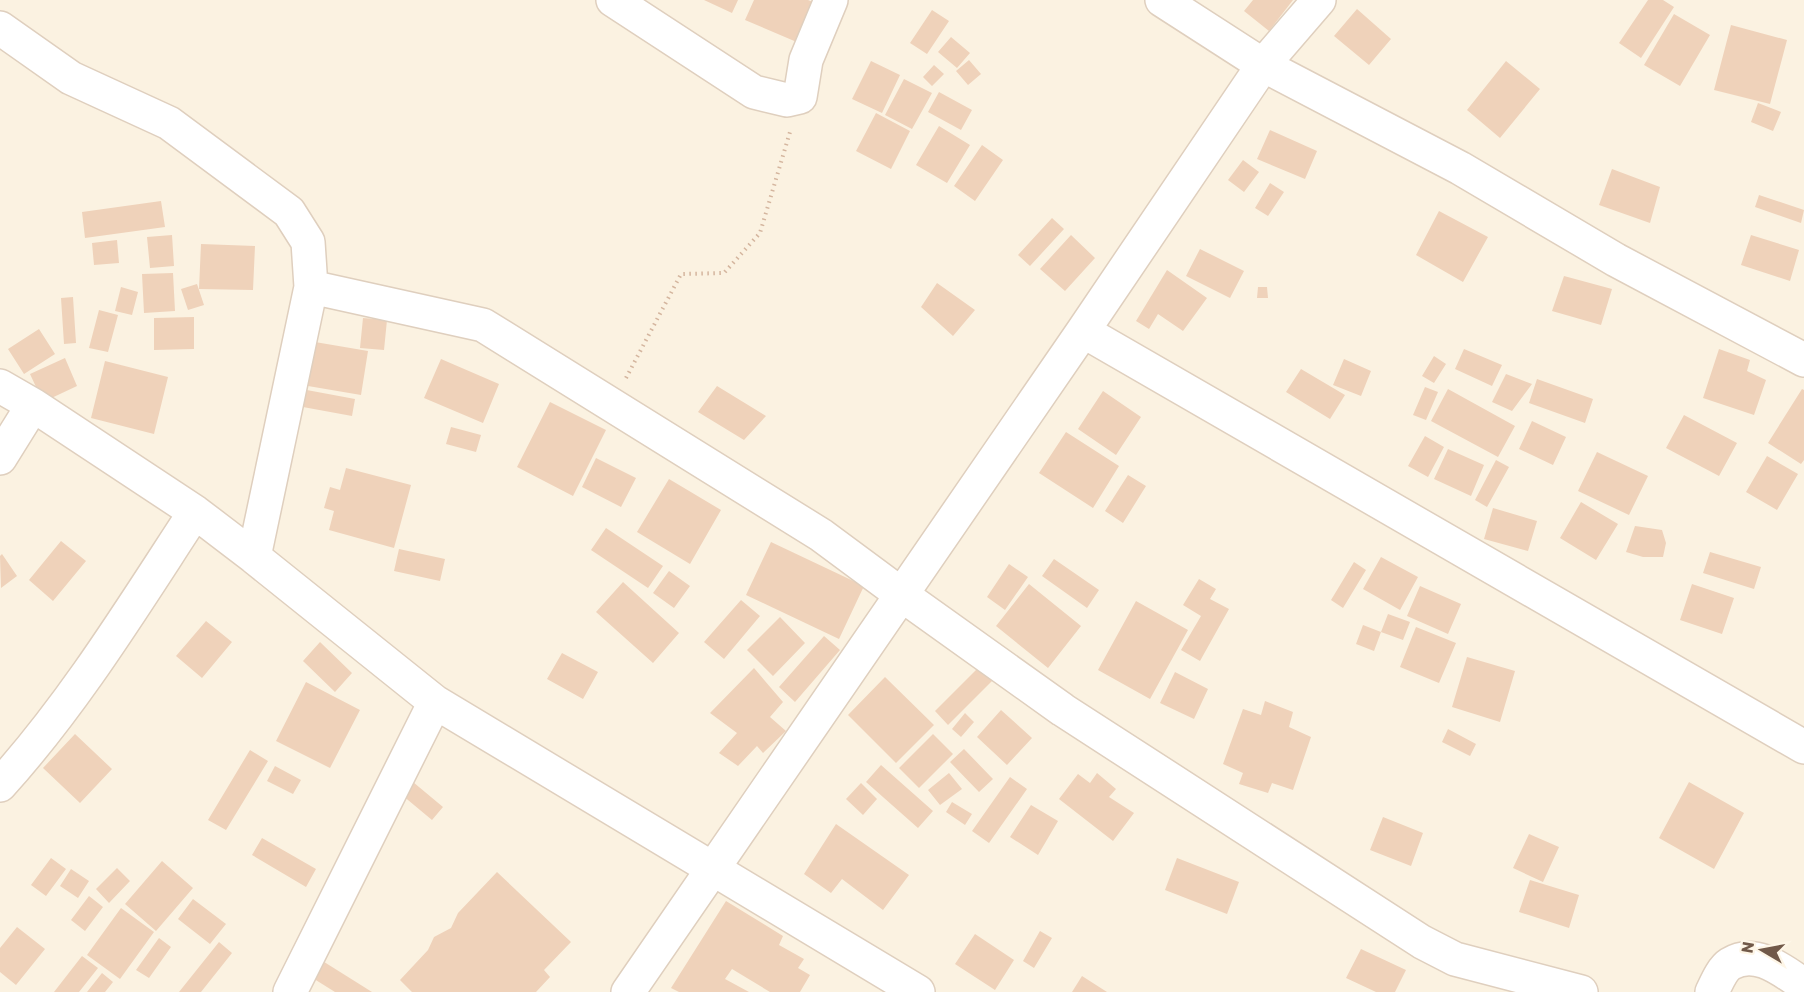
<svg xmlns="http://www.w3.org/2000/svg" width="1804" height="992" font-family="Rubik,sans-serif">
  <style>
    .building { fill: #efd2ba }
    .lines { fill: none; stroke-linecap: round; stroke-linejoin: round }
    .minor-casing { stroke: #dfcfbe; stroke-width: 36 }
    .path { stroke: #d4b59e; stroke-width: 4; stroke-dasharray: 1.5 4.5; stroke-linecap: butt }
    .minor { stroke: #fff; stroke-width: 33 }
  </style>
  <rect width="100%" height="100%" fill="#fbf2e1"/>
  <path class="building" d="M704,0H738L732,13Z
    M754,0H808L815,3L799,43L745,20Z
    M1253,0H1293L1269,31L1244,11Z
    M1648,0H1663L1674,7L1641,58L1619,43Z
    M1357,9L1391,39L1369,65L1334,36Z
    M932,10L949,21L927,54L910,43Z
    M1674,14L1710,35L1680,86L1644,65Z
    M1731,25L1787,40L1770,104L1714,90Z
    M951,37L970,53L957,68L938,52Z
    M969,60L981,74L968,85L956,71Z
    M871,61L900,75L882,113L852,99Z
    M1506,61L1540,89L1500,138L1467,110Z
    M934,65L944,74L932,86L923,77Z
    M904,79L932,93L912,129L885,115Z
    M939,92L972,110L961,130L928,112Z
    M1758,103L1781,112L1773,131L1751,122Z
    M876,113L910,131L891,169L856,151Z
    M939,126L970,145L947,183L916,165Z
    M1270,130L1317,151L1305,179L1257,159Z
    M982,145L1003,160L975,201L954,186Z
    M1243,160L1259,172L1244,192L1228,180Z
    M1612,169L1660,187L1650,223L1599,205Z
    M1270,183L1284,192L1268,216L1255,208Z
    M1759,195L1804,210L1801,223L1755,207Z
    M161,201L165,227L85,238L82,212Z
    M1439,211L1488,237L1463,282L1416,255Z
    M1052,218L1064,229L1030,266L1018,255Z
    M172,235L174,266L150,268L147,237Z
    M1071,235L1095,258L1065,291L1040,269Z
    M1751,235L1799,250L1790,281L1741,265Z
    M117,240L119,263L94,265L92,243Z
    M201,244L255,246L253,290L199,289Z
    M1200,249L1244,271L1230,298L1186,276Z
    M1167,270L1207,298L1183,331L1158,314L1149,329L1136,321Z
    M173,273L175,311L144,313L142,274Z
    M1564,276L1612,289L1601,325L1552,311Z
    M937,283L975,310L953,336L921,307Z
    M197,284L204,305L188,310L181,289Z
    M121,287L138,292L132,315L115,311Z
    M1258,287H1267L1268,298H1257Z
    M73,297L76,343L64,344L61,298Z
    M99,310L118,315L108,352L89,348Z
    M194,317V349L154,350V318Z
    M363,318L387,320L384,350L360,348Z
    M39,329L55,354L24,374L8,349Z
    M315,342L368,351L361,395L308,386Z
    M1464,349L1502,365L1492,386L1455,369Z
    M1719,349L1750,360L1747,371L1766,380L1754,415L1703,398Z
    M1434,356L1446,364L1434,383L1422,376Z
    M65,358L77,386L43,402L30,374Z
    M441,359L499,384L483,423L424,398Z
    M1344,359L1371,371L1361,396L1333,385Z
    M105,361L168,377L154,434L91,418Z
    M1301,369L1345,395L1330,419L1286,392Z
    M1506,374L1532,384L1512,411L1492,402Z
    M1537,379L1593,399L1585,423L1529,403Z
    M717,386L766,416L744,440L698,412Z
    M1425,387L1438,392L1426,420L1413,415Z
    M296,388L355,399L352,416L292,405Z
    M1448,389L1515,426L1498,457L1431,421Z
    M1802,389L1804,390V460L1801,464L1768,443Z
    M1103,391L1141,417L1116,455L1078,429Z
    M550,402L606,430L573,496L517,467Z
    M1684,415L1737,443L1719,476L1666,448Z
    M1532,421L1566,437L1553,465L1519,449Z
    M451,427L481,435L476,452L446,444Z
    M1066,432L1119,466L1093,508L1039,473Z
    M1425,436L1444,447L1428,477L1408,466Z
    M1448,449L1484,465L1471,496L1434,479Z
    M1597,452L1648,476L1629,515L1578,491Z
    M1767,456L1798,474L1777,510L1746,492Z
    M596,458L636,478L621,507L582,487Z
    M1496,460L1509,467L1487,507L1475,500Z
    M346,468L411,485L394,548L329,530L334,511L324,508L330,487L340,490Z
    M1128,475L1146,486L1123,523L1105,511Z
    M669,479L721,510L690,564L637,532Z
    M1581,502L1618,524L1596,560L1560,538Z
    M1493,508L1537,521L1528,551L1484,539Z
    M1635,526L1662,530L1666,543L1663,557H1643L1626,552Z
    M606,528L663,566L648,588L591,550Z
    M61,541L86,561L53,601L29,580Z
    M771,542L864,586L839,639L746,595Z
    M399,549L445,559L440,581L394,571Z
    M1710,552L1761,567L1754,589L1703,573Z
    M2,554L17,576L1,588L0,556Z
    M1381,557L1418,577L1400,610L1363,589Z
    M1054,559L1099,590L1087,608L1042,576Z
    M1354,562L1366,570L1343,608L1331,600Z
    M1009,564L1028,577L1005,610L987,597Z
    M669,571L690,586L674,608L653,593Z
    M1199,579L1216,589L1210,599L1229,609L1200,661L1181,650L1201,616L1183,605Z
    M623,582L679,633L653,663L596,612Z
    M1029,584L1081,626L1048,668L996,626Z
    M1692,584L1734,598L1722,634L1680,620Z
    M1420,586L1461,604L1448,634L1407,616Z
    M741,600L760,616L724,659L704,642Z
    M1136,601L1188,630L1150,699L1098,670Z
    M1388,614L1410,622L1403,640L1381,632Z
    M780,617L805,643L773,676L747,650Z
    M206,621L232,642L202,678L176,656Z
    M1363,625L1381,632L1374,651L1356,644Z
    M1416,627L1456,643L1439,683L1400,667Z
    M824,636L840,650L795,702L779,687Z
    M320,642L352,673L335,692L303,661Z
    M562,653L598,672L583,699L547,679Z
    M1467,657L1515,671L1500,722L1452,707Z
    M981,665L994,679L948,725L935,711Z
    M754,668L783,702L770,717L786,731L763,753L757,746L738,766L719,753L737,733L710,713Z
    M1175,672L1208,689L1194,719L1160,703Z
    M885,677L934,725L896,763L848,715Z
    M306,682L360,710L330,768L276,741Z
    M1265,701L1293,712L1289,727L1311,737L1293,790L1272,783L1268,793L1239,784L1243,773L1223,764L1243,709L1261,715Z
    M1001,710L1032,738L1007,765L977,737Z
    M965,713L974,722L961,737L952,729Z
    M1448,729L1476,744L1470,756L1442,742Z
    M75,734L112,769L80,803L43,768Z
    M933,734L953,754L919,788L899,768Z
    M964,749L993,779L979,792L950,762Z
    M250,750L268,761L226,830L208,820Z
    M881,765L933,811L918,828L866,782Z
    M275,766L301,780L293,794L267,781Z
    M949,773L962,789L940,805L928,790Z
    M1097,773L1116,789L1109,797L1134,813L1113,841L1059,799L1078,774L1090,783Z
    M1010,777L1027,789L989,843L972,831Z
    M413,782L443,807L432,820L402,795Z
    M1689,782L1744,813L1714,869L1659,838Z
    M861,783L877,799L863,815L846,799Z
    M952,802L972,814L965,825L946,812Z
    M1031,805L1058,821L1038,855L1010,837Z
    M1383,817L1423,833L1411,866L1370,850Z
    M836,824L909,875L883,910L842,879L831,893L804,874Z
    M1529,834L1559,847L1543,882L1513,868Z
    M262,838L316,869L306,887L252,855Z
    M51,858L66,869L46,896L31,885Z
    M1177,858L1239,882L1227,914L1165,890Z
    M162,861L193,888L156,931L125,904Z
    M117,868L130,881L109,903L96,889Z
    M71,869L89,881L78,898L60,886Z
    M497,872L571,942L544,970L550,977L536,992H412L400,980L428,950L434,937L451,928L458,913Z
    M1530,880L1579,895L1569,928L1519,912Z
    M89,896L103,907L85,931L71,920Z
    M193,899L226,924L210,944L178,919Z
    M726,901L783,936L779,945L804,959L798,968L810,975L800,992H770L732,969L725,979L749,992H679L671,988Z
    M121,908L154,932L120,979L87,955Z
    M17,927L45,949L16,985L0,972V948Z
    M1040,931L1052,938L1034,968L1023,961Z
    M975,934L1014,960L995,990L955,964Z
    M159,938L171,947L149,978L136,970Z
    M219,942L232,953L201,992H179Z
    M1361,949L1406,970L1395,992H1376L1346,978Z
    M82,956L98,968L79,992H54Z
    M321,960L372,992H335L311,977Z
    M102,973L113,982L105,992H87Z
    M1082,976L1107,992H1072Z"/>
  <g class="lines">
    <g class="minor-casing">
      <path id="minor" d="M613,0L754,92L787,100L800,97L806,60L831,0
        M1162,0L1263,65L1460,168L1616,260L1804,360
        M0,28L71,78L169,123L289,212L308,242L311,287L483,325L821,535L902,595L1063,710L1422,942L1455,959L1581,992
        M1083,331L1804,747
        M0,386L33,405L195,512L254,557L435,702L918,992
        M0,458L33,405
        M254,557L311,287
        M0,785C75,702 134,605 195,512
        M290,992L435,702
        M628,992L1083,331L1263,65L1319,0
        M1712,992C1716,984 1722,969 1730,964C1756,948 1783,971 1804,985"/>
    </g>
    <path class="path" d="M626,378L681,274L724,273L760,233L790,132"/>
    <use href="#minor" class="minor"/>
  </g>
  <g transform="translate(1762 950) rotate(280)" stroke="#fef6e7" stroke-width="4.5" paint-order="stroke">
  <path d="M0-4.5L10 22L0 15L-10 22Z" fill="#715949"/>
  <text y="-9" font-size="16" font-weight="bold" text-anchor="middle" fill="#715949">N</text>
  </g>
</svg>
